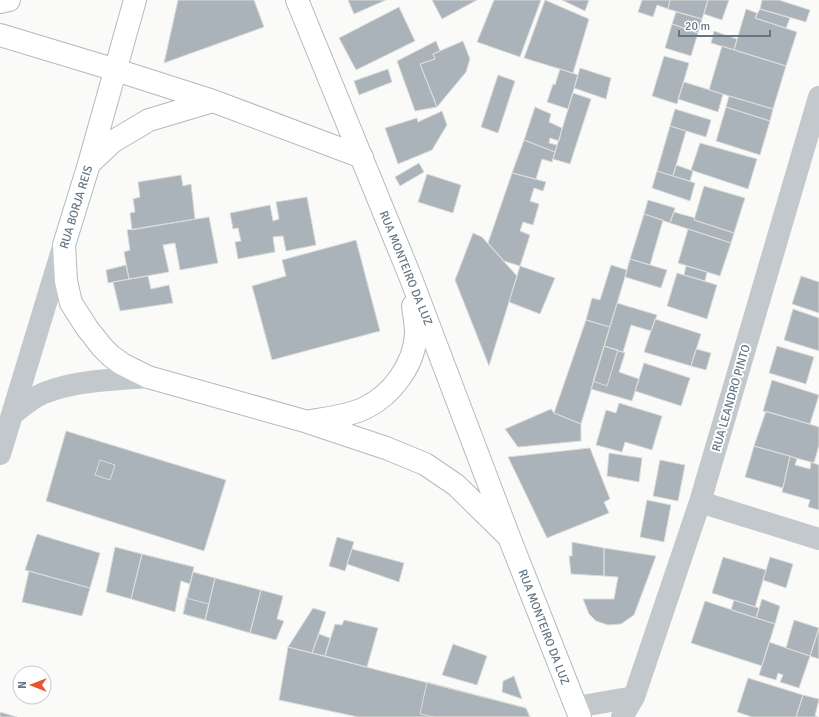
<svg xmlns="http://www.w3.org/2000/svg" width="819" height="717" font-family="Signika,sans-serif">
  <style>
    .building { fill: #aab3b9; stroke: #dcdcda }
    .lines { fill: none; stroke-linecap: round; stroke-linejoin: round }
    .secondary-casing { stroke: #b3babf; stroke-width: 24 }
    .highway-casing { stroke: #b4b9bd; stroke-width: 24 }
    .street { stroke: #c3c8cc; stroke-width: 22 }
    .secondary { stroke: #fff; stroke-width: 22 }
    .highway { stroke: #fff; stroke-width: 22 }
    .labels { text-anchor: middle; stroke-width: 4; stroke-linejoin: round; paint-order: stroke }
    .street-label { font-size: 12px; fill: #657683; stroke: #fff }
  </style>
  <rect width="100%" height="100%" fill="#fafaf8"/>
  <path class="building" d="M178,0H254L264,27L164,63Z
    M348,0H386L354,14Z
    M432,0H477L442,19Z
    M494,0H541L520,57L477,42Z
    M545,0L589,19L573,73L524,58Z
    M562,0H589L585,11Z
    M642,0H670L668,9L657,5L653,17L638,12Z
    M670,0H708L702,19L668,9Z
    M708,0H729L722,20L704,14Z
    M762,0H779L810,10L806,22L760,9Z
    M399,7L415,41L356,70L339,38Z
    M746,9L757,13L755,18L797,32L786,66L734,50Z
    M760,9L790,18L786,28L755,18Z
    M676,12L702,19L698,33L672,24Z
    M672,24L698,33L691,56L665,48Z
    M714,31L737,39L734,50L711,43Z
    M436,41L440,51L433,54L435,59L420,64L437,107L415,111L397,61Z
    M463,41L470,59L466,72L437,107L420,64L435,59L433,54Z
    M722,46L786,66L773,109L709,90Z
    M664,56L689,63L677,104L652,96Z
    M580,68L611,78L606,99L574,88Z
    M388,69L392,82L359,95L354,81Z
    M560,69L578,75L568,109L547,102L553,84L555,85Z
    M498,75L515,81L498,133L481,127Z
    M684,82L723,94L718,112L678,99Z
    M573,93L591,99L570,164L553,159Z
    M729,96L773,109L770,121L726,107Z
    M535,107L551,114L549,122L562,128L559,141L550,138L549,143L557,145L555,152L524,140Z
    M726,107L770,121L760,155L716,141Z
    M675,109L711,120L706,137L670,126Z
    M442,111L447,125L432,150L398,164L385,128L417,118L418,122Z
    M670,126L686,131L673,176L657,171Z
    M524,140L555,152L552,162L542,159L536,179L512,173Z
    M700,143L757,159L748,189L691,170Z
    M419,163L424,172L400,186L395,177Z
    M676,165L693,171L690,181L673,176Z
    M657,171L695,183L690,201L652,188Z
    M512,173L546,182L543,191L534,188L530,201L539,204L533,225L523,222L520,231L530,235L520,266L504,261L488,243Z
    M427,174L461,185L453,213L418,202Z
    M181,175L183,186L191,184L195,219L132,230L130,213L135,212L133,199L140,197L138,182Z
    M704,186L745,198L734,233L694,220Z
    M307,197L316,245L286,251L283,236L273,237L275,252L238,259L235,242L241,241L238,228L233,229L230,213L270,205L273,221L279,219L276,202Z
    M648,200L675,208L670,223L644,214Z
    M674,212L695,218L694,220L734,233L731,243L670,223Z
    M644,214L663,220L650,265L630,259Z
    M209,217L218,263L180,270L175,243L163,245L169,272L129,279L124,252L130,250L127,230Z
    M688,229L731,243L720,276L678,263Z
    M473,233L482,237L517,276L489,366L455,280Z
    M356,240L380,331L272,360L252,286L286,276L282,260Z
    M630,259L667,270L661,288L625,277Z
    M126,265L129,279L108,283L106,270Z
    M611,265L627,270L610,327L586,320L592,298L600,300Z
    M520,266L555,278L540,314L509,302Z
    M686,266L707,272L705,281L684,275Z
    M677,273L717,285L707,319L667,306Z
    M148,276L151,289L169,285L173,303L120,311L113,282Z
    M801,276L819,282V313L792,304Z
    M617,303L657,315L651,331L631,325L623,352L604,346Z
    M793,309L819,318V351L784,340Z
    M655,319L701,334L691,366L644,352Z
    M586,320L610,327L581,424L554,413Z
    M604,346L618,350L607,386L593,381Z
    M604,346L625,353L619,372L639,379L632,401L591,389Z
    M777,346L814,357L806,384L769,373Z
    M696,349L711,353L706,370L691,366Z
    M644,363L690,378L681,406L635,391Z
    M772,380L819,395L810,424L763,411Z
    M619,403L662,416L652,450L625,442L622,452L596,445L606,410L616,413Z
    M551,409L554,413L581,424V441L518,447L505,429Z
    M766,411L819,427V445L814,463L754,446Z
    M66,431L226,480L204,551L46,501Z
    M754,446L790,456L783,488L745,477Z
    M590,448L610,499L604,502L609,513L547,538L508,457Z
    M609,453L642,458L639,482L607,476Z
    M790,456L797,459L795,465L810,469L811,462L819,465V510L808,507L810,500L782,492Z
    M100,460L115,465L110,480L95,475Z
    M660,460L685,465L678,501L653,496Z
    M647,500L671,505L664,542L640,537Z
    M37,534L100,553L90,588L25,570Z
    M337,537L354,542L345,571L329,566Z
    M572,542L604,548V576L571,574L569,556H572Z
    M115,547L142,554L131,599L106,592Z
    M604,548L656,556L634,615L621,624L608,625L596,621L589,614L583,599H614L618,577L604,576Z
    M352,549L404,563L399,582L347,564Z
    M142,554L194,567L190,584L181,581L175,612L131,599Z
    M723,557L766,570L755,607L712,593Z
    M770,557L793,564L786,588L763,580Z
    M29,571L90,588L82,616L22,602Z
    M193,572L215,578L205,620L183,614Z
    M215,578L261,590L250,633L205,620Z
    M261,590L283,596L277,619L284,621L276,640L250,633Z
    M186,598L209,604L205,620L183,614Z
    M762,599L780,606L775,624L756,618Z
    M734,600L759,608L756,618L731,610Z
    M705,601L775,624L762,666L691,643Z
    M313,608L326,612L312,653L288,647Z
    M344,620L378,628L367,667L325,656L335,624L342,625Z
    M794,620L819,628L810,656L786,648Z
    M819,627V659L810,656Z
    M319,634L330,638L325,656L312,653Z
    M769,642L810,656L799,688L780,682L783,675L778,673L776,680L759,675Z
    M453,644L487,656L477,685L442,675Z
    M288,647L526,708L530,717H358L279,700Z
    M514,676L522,699L502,692L503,681Z
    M748,678L803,695L796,717H752L737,712Z
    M427,682L526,708L530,717H434L420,714Z
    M803,695L819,699L815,716L818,717H796Z
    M0,712L17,717H0Z"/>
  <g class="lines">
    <g class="secondary-casing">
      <path id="secondary" d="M135,0L89,164L64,245L66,281L71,303L87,328L102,347L111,356L122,364L148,377L308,422L386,448L425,464L456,485L509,537
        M297,0L410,276L509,537L580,717
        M116,70L213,101L362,157
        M90,163L112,142L149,120L213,101
        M311,421C329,418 348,416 365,408C392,395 415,364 416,333C416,324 414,315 413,306"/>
    </g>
    <g class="highway-casing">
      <path id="highway" d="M0,2L9,0
        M0,35L116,70"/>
    </g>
    <path class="street" d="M13,414C22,407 33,397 44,393C76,380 113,380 148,377
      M0,454L63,247
      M700,502L819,539
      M576,707L634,697
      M622,717L634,697L700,502L819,97"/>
    <use href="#secondary" class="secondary"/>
    <use href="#highway" class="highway"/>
  </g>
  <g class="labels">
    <g class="street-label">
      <text transform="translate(76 207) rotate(-73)" y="4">RUA BORJA REIS</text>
      <text transform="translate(406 268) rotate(68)" y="4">RUA MONTEIRO DA LUZ</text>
      <text transform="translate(731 398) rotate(-74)" y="4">RUA LEANDRO PINTO</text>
      <text transform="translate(544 627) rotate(69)" y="4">RUA MONTEIRO DA LUZ</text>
    </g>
  </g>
  <g transform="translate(32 685) rotate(270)"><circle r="19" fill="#ffffff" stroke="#c1c8cd"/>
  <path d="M0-3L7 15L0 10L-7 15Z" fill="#e4572e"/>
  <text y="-6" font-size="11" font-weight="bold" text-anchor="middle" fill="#657683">N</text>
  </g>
  <path d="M679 30v6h91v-6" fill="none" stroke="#657683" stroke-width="2"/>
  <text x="685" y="30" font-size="12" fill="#657683" stroke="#ffffff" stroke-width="3" paint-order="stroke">20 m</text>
</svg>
